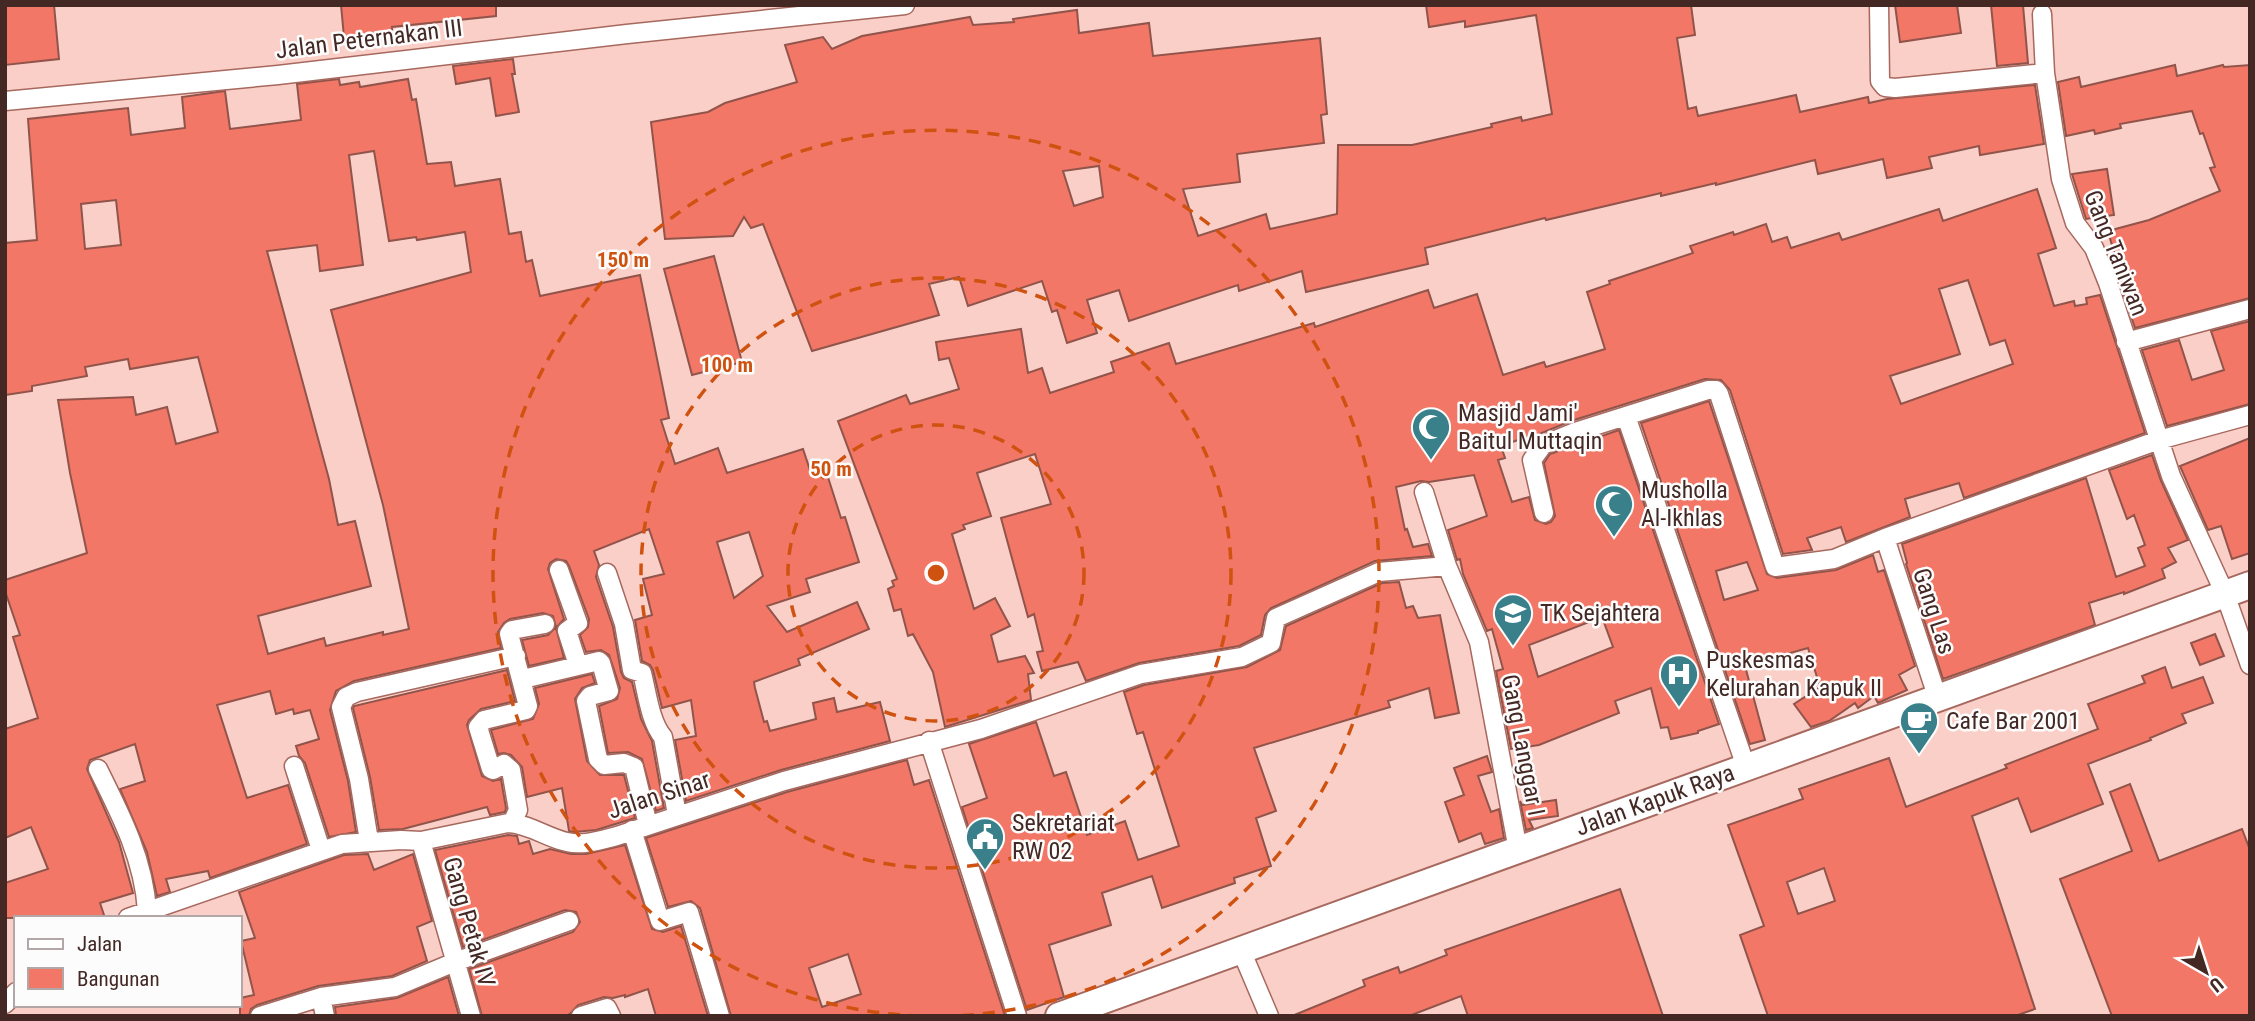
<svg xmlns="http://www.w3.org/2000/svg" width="2255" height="1021" font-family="'Roboto Condensed',sans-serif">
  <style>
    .building { fill: #f37766; stroke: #91544b; stroke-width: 2; fill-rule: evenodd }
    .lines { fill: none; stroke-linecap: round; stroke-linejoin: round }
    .street-casing { stroke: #a7685e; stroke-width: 21 }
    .secondary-casing { stroke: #a7685e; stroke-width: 30 }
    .street { stroke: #fff; stroke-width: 18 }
    .secondary { stroke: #fff; stroke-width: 26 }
    .ring { fill: none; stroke: #cf5210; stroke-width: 3.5; stroke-dasharray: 12 9 }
    .labels { text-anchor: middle; stroke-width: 5; stroke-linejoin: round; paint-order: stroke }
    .street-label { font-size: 24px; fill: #432824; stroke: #fcfcfc }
    .poi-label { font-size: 24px; fill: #432824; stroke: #fcfcfc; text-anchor: start }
    .centre { fill: #cf5210; stroke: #fcfcfc; stroke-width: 3.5 }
    .ring-label { font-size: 21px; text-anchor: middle; font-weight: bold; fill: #cf5210; stroke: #fcfcfc; stroke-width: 5; stroke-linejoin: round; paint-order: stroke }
  </style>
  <rect width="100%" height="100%" fill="#facfc8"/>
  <path class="building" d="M5,5H54L59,59L5,65Z
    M341,5H496V16L392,27V31L344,37Z
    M1426,5H1691L1695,35L1677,38L1688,109L1696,107L1698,116L1796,95L1800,112L1868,97L1869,103L1887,99L2035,85L2044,144L1980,155L1979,146L1929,157L1932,168L1887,178L1883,159L1818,174L1815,160L1716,185V183L1661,196V193L1546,220L1545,218L1425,248L1428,264L1306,292L1302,271L1239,291L1238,285L1129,321L1119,290L1087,300L1097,333L1067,343L1057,310L1052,312L1042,281L968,306L959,277L929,284L939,315L812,351L763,224L751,228L744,217L733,236L665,239L651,122L708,112L725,103L797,82L785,45L823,37L832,49L862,36L970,17L973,25L1014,22L1013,19L1077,10L1079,33L1149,23L1153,56L1320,38L1327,114L1321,115L1324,143L1237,154L1240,182L1183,189L1198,236L1266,214L1270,229L1337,214L1338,145H1412L1492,127L1491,124L1521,117L1522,121L1552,114L1536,15L1465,27V21L1429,27ZM1099,166L1103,197L1074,206L1063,171Z
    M1895,5H1957L1961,33L1900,42Z
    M1991,5H2023L2028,63L1997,66Z
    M513,59L515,74H512L519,112L496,116L490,78L456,84L453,66Z
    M2175,65L2177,76L2223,65L2224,67L2250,65V298L2135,328L2122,289H2124L2108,231L2149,220L2220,191L2210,168L2215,167L2203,133L2200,134L2192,111L2120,124L2121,128L2095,134L2094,130L2066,136L2058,82L2079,77L2081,87Z
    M339,79L340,85L359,82L360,87L408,79L412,100L416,99L427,164L451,162L455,186L500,179L509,234L521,232L526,262L532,260L540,296L640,275L669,418L661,420L675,464L718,448L727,473L803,449L812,476L826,471L841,518L845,517L859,562L806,579L810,592L767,606L787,632L857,602L869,629L798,659L800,665L754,682L755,688L764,722L767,721L770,731L816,719L813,703L834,698L837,712L880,702L890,741L781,770L686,801L675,740L696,736L691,700L662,708L653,670L650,665L642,661L635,620L652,615L643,579L664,574L649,529L594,551L599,565L596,577L613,627L621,672L624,678L632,682L641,719L652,741L664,808L656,811L642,759L628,752L608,753L599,706L617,699L620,688L609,655L601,650L586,652L580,635L588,627L589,619L569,566L566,561L556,559L550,563L548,569L564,619L556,628L564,658L529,666L522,640L548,635L556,627L553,616L543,613L510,619L504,623L498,632L501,648L354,681L336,691L330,710L348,781L356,832L329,837L305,763L299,756L296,746L319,739L310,710L294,714L293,709L276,714L270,691L217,705L247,798L288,785L307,844L210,878L208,871L166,879L170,892L157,896L147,852L120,789L145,781L135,744L90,760L87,769L119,842L133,893L100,903L105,918H5V883L48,869L31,827L5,838V729L38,718L13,637L20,635L5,591V580L87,553L70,473L58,400L133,397L136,415L167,407L176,444L218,432L198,357L130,369L128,359L85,367L87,376L32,386V391L5,395V243L37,240L28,119L128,108L131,135L185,128L182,97L225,91L230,129L301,120L297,84ZM374,151L389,241L416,237L417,240L465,232L471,272L331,310L383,505L409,629L383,635V632L326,646L324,638L268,654L258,616L371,586L355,521L338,525L329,479L267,251L317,245L320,271L363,265L349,155ZM116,200L121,245L85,249L81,204ZM749,532L763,576L734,598L717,542Z
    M2107,169L2114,215L2086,219L2072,174Z
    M2037,189L2056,248L2038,254L2054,306L2074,301L2075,306L2087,304L2086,298L2100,295L2145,433L1964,498L1959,483L1905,499L1910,517L1846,542L1841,527L1807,538L1812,550L1783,554L1730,390L1721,380L1705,379L1571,421L1539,434L1533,439L1532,435L1501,446L1505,458L1498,460L1512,502L1529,497L1535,520L1546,524L1551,522L1555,516L1544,463L1550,454L1619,430L1719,724L1698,731V733L1671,739L1668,727L1661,728L1651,688L1615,701L1619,713L1539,745L1511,749L1496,671L1503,669L1492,629L1487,631L1463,574L1460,559L1457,560L1448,530L1487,516L1474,475L1429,482L1421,481L1396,487L1405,530L1407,529L1413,547L1428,544L1432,556L1375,561L1271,608L1265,615L1261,635L1239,646L1139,663L1086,681L1078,662L1042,671L1037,652L1043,651L1034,614L1028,617L1001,518L1051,504L1035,454L977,473L991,516L963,525L965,529L952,534L974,609L995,598L1010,626L991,635L998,662L1025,656L1034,673L1028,674L1031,700L945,727L933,672L913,634L908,636L901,609L894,611L888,589L894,586L892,581L897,579L838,421L906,395L910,404L959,389L949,358L939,360L936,342L1021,329L1028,373L1042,368L1050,393L1114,372L1111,362L1169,343L1176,364L1314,323L1315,327L1428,290L1434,308L1477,294L1503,375L1544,362L1546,367L1605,349L1587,292L1610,284L1609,281L1693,253L1690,246L1733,232L1734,235L1766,224L1772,242L1787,237L1791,248L1839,233L1842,240L1939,209L1943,221ZM1968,280L1990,345L2005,340L2013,364L1901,404L1890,376L1960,354L1939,289ZM1602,617L1613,647L1538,677L1529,645Z
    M714,256L742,362L692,375L664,269Z
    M2250,321V404L2167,426L2142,350L2179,340L2192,380L2224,370L2211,331Z
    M1709,401L1767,574L1777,578L1836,570L1873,555L1878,572L1884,570L1915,666L1899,675L1907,690L1878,703L1874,696L1858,708L1855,703L1829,721L1811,727L1794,704L1820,687L1808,648L1745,666L1765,740L1750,744L1641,423ZM1747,562L1758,590L1724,600L1716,571Z
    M2250,438V553L2232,559L2221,526L2208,530L2180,466Z
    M2152,455L2161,481L2188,540L2168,548L2176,562L2162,569L2165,578L2124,594V592L2089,603L2095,625L1943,679L1906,564L1907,563L1902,544L2086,478L2116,577L2145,566L2138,548L2145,545L2134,515L2127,519L2109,470Z
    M1399,582L1406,608L1413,606L1418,618L1440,615L1459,713L1435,718L1429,688L1388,701L1390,707L1254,748L1276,811L1256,818L1271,866L1234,878L1235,883L1162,908L1152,876L1102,893L1111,925L1049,945L1064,997L1027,1010L962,807L987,798L969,744L1036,722L1054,776L1066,772L1087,835L1125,821L1138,860L1179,846L1143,732L1137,734L1124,692L1144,685L1247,667L1280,650L1286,626L1382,583Z
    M2215,634L2224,656L2200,665L2191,643Z
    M2165,667L2172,688L2203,677L2213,703L2182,714L2186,723L2150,738L2151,740L2088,764L2103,804L2031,832L2018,798L1972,816L2035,1009L2015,1016H1768L1740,935L1764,926L1728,825L1803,799L1799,789L1889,758L1906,807L2007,768L2005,765L2098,729L2088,704L2145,683L2142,676ZM1824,868L1835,901L1798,914L1787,882Z
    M507,670L515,701L481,709L469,720L467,725L482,776L493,781L501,779L506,808L505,812L490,815L487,807L403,829L379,830L370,777L353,708L354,706Z
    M592,674L595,683L582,688L575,699L587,761L600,775H624L635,818L596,830L574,832L569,831L562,788L527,797L522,767L511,755L504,753L498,754L491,730L533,719L539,704L535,688Z
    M1487,756L1492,772L1478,776L1491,812L1499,809L1504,838L1485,844L1481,833L1459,842L1445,802L1464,795L1454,768Z
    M907,760L914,785L929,780L1005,1016H731L700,908L691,901L668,907L646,838L787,792ZM848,954L861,994L822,1007L809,968Z
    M2130,784L2159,861L2242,829L2250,850V1016H2112L2060,879L2132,851L2110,792Z
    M1556,800L1558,816L1529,820L1533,828L1526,830L1520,801L1522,805Z
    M508,835L517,836L519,844L529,841L533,854L550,849L571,854H586L625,845L652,929L663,932L681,926L708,1016H656L648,989L625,997V995L613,998L604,997L578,1005L570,1014L565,1016H482L469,969L573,932L580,922L576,912L565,910L463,947L435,850Z
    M368,854L374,870L413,854L432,921L417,927L427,961L392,976L318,986L257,1005L251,1009L249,1016H240V998L254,995L241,941L255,938L239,892L344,855Z
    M1620,889L1663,1016H1468L1461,996L1409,1016H1292L1365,986L1363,980L1398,967L1400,973L1447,955L1445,950Z
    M448,977L459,1016H336L335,1007L397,998Z"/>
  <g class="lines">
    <g class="street-casing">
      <path id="street" d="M1879,5L1880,81L1885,87L1895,88L2045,73L2061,179L2075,223L2094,248L2108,283L2171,476L2225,594L2250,665
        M2042,14L2045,73
        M5,101L278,75L627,34L905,5
        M2126,342L2250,309
        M1626,416L1746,767
        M1424,492L1447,566L1479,642L1518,850
        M1544,513L1532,460L1543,445L1575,432L1708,390H1716L1719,394L1775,567L1834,559L1885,538L2159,440L2250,415
        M1885,538L1934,687L1935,699
        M559,570L578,623L567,631L578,665
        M607,573L624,624L632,670L642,673C647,692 650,722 663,737L677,815
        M523,679L599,661L601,663L609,691L590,696L586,701L598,759L604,765L624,763L634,767L648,825
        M929,741L1017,1016
        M294,766L321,850
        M98,769C121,815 144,860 147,911
        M512,823L518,810L511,770L504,764L493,770L491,769L478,727L484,720L526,710L528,706L509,634L512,630L545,624
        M632,830L660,921L689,912L720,1016
        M369,841L359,779L341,707L346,697L357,692L516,656
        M421,841L471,1016
        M128,918L342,844L401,840L421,841L508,823C530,824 547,838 567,842C583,846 601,840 617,836L784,781L981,729L1141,674L1242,657L1271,643L1276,618L1379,572L1447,566
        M1241,950L1269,1016
        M321,997L325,1016
        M5,1004L16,992
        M260,1016L321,997L395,987L455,962L569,921
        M581,1016L607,1008L611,1016"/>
    </g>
    <g class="secondary-casing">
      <path id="secondary" d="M1059,1016L2250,585"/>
    </g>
    <use href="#street" class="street"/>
    <use href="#secondary" class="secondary"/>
  </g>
  <g class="ring">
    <circle cx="936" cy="573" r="148"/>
    <circle cx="936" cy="573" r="295"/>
    <path d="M921 1016A443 443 0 1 1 951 1016"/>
  </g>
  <defs>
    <g id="mosque-pin" transform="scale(2.0125)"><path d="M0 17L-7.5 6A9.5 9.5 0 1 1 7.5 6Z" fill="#3a808b" stroke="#fcfcfc"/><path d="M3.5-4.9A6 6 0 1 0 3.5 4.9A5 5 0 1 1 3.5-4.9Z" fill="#fff"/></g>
    <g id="school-pin" transform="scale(2.0125)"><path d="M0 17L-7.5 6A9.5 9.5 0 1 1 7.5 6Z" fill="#3a808b" stroke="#fcfcfc"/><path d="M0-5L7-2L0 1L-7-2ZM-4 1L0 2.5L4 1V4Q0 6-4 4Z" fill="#fff"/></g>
    <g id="hospital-pin" transform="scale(2.0125)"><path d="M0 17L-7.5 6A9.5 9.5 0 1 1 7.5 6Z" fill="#3a808b" stroke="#fcfcfc"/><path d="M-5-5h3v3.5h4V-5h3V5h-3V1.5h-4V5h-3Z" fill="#fff"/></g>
    <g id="cafe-pin" transform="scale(2.0125)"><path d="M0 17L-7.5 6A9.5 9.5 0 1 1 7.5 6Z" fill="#3a808b" stroke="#fcfcfc"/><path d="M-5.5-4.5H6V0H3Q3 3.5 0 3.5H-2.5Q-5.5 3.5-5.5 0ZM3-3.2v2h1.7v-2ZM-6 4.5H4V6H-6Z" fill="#fff"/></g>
    <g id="civic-pin" transform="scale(2.0125)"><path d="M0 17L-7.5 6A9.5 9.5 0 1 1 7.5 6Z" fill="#3a808b" stroke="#fcfcfc"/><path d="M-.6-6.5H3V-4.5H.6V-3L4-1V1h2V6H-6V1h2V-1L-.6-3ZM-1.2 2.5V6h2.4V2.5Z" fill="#fff"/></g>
  </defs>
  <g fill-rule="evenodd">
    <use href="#mosque-pin" x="1431" y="427"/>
    <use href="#mosque-pin" x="1614" y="504"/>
    <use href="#school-pin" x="1513" y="613"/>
    <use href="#hospital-pin" x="1679" y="674"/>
    <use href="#cafe-pin" x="1919" y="721"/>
    <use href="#civic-pin" x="985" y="837"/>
  </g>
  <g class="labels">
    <g class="street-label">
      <text transform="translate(369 39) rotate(-7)" y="8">Jalan Peternakan III</text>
      <text transform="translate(2116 253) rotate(68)" y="8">Gang Taniwan</text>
      <text transform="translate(1934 611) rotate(72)" y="8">Gang Las</text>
      <text transform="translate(1523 745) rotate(79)" y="8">Gang Langgar I</text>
      <text transform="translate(659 795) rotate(-18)" y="8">Jalan Sinar</text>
      <text transform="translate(1655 800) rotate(-20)" y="8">Jalan Kapuk Raya</text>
      <text transform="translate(469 922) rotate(74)" y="8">Gang Petak IV</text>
    </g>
    <g class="poi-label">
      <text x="1458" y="421">Masjid Jami'<tspan x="1458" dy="28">Baitul Muttaqin</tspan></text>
      <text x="1641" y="498">Musholla<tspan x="1641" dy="28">Al-Ikhlas</tspan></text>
      <text x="1540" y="621">TK Sejahtera</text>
      <text x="1706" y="668">Puskesmas<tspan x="1706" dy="28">Kelurahan Kapuk II</tspan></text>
      <text x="1946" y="729">Cafe Bar 2001</text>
      <text x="1012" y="831">Sekretariat<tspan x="1012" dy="28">RW 02</tspan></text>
    </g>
  </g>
  <circle cx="936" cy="573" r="10" class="centre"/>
  <g class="ring-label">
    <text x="623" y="267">150 m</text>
    <text x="727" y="372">100 m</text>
    <text x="831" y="476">50 m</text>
  </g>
  <rect width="2255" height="1021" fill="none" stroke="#432824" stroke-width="14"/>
  <rect x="14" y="916" width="228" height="91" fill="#fcfcfc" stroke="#b2a7a6" stroke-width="2"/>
  <rect x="28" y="939" width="35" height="10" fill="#ffffff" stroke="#b2a7a6" stroke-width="2"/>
  <text x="77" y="951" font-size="21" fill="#432824">Jalan</text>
  <rect x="28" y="968" width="35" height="21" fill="#f37766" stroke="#b2a7a6" stroke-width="2"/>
  <text x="77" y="986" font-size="21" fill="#432824">Bangunan</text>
  <g transform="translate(2206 972) rotate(141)" stroke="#fcfcfc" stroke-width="5" paint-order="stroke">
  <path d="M0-5L12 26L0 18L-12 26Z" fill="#432824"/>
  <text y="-10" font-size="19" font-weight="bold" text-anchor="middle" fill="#432824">U</text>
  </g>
</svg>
